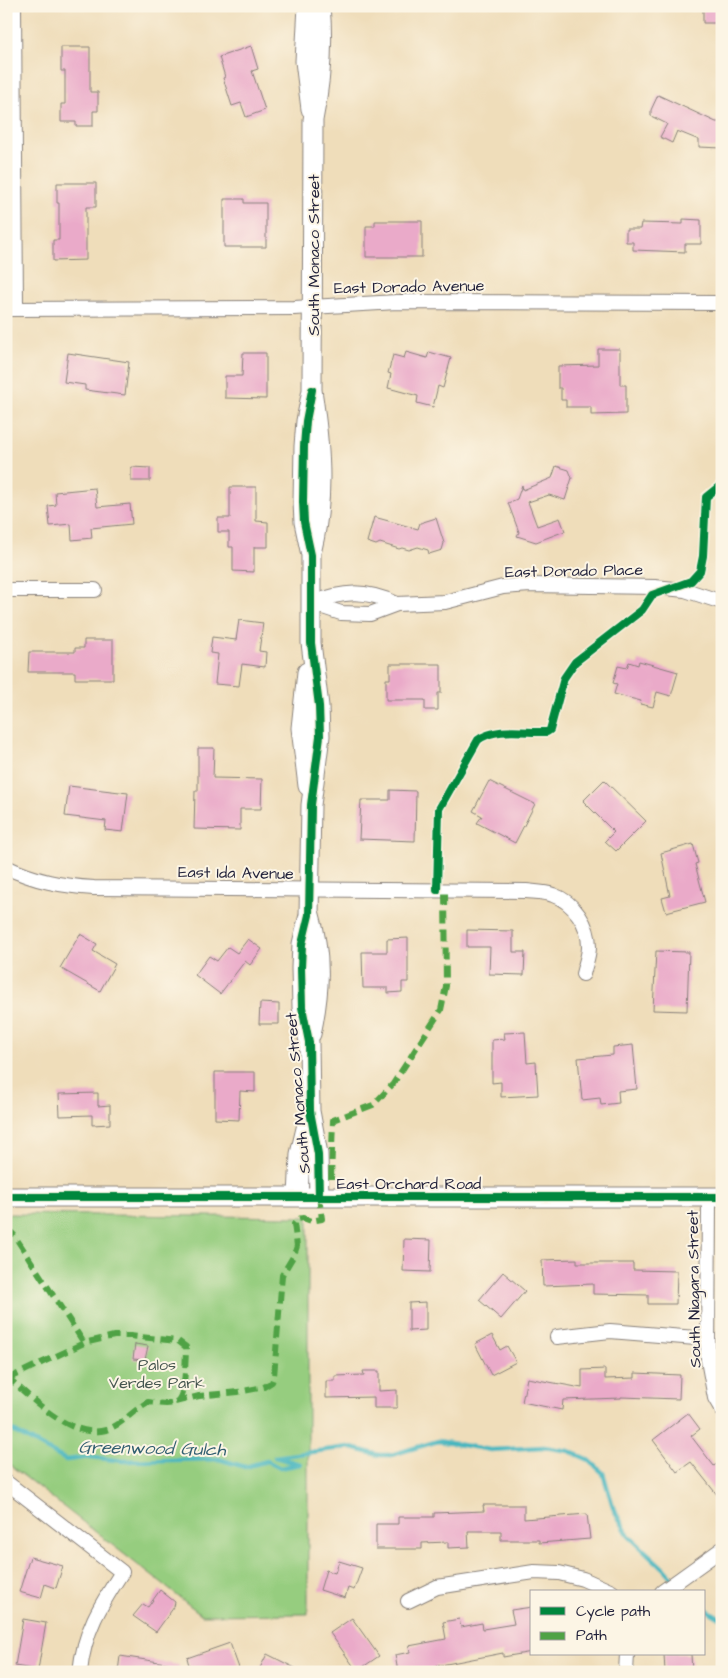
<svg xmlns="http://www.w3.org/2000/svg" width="728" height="1678" font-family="'Architects Daughter',sans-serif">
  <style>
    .green { fill: #96cd7f; stroke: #5c785d }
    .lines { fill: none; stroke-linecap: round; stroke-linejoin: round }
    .stream { stroke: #46b6bf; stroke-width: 4.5 }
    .building { fill: #eaaac9 }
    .street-casing { stroke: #88807a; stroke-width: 16 }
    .secondary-casing { stroke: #88807a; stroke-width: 21 }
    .street { stroke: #fff; stroke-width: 14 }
    .secondary { stroke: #fff; stroke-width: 19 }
    .quiet { stroke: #50a245; stroke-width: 6; stroke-dasharray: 12 6; stroke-linecap: butt }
    .cycleway-casing { stroke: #fcf5e5; stroke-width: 11 }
    .cycleway { stroke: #00873e; stroke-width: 8 }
    .labels { text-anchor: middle; stroke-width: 4; stroke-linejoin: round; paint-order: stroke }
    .street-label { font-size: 16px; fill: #22223b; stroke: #fcf5e5 }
    .park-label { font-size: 16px; fill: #45554f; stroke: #fcf5e5 }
    .water-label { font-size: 18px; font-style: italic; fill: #305d70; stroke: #fcf5e5 }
  </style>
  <rect width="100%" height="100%" fill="#fcf5e5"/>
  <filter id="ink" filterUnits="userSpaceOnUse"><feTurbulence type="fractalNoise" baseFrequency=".02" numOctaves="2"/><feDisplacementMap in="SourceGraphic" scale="10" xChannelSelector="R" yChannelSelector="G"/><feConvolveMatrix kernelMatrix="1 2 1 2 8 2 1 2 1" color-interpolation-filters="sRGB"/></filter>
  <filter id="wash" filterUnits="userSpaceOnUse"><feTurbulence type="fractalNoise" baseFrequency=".0096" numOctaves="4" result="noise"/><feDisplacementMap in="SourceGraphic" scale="20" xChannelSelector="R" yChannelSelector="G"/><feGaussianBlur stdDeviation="1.12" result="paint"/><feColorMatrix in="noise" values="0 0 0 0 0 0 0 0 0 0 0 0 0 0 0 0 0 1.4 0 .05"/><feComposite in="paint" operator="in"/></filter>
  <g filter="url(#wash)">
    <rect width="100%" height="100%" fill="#efddba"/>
    <path class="green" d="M6,1214L308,1217V1614L202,1615L6,1462Z"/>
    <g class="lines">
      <path class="stream" d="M6,1427L66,1460L91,1457L123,1461L219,1459L245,1467L267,1461L280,1468L300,1464L275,1457L348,1447L379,1455H391L438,1441L491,1450L544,1447L569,1451L589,1460L603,1473L614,1510L629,1536L664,1569L684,1592
        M704,1608L722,1619"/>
    </g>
    <g id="blocks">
      <path class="building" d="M703,6H722V23H703Z
        M251,46L258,69L252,71L265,110L246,117L241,103L232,106L223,78L225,77L219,57Z
        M61,47H90V92H98V111H93V126H76V122H61V104H65V71H61Z
        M658,95L716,122H722V148L699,147V140L677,131L672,143L660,137L667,124L651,116V110Z
        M57,183H96V207H86V260L53,261V240H59V203H57Z
        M224,199H244V203H266V247H224Z
        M683,219L701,220V244H685V252L633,250V242H626V229H640L641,223L683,224Z
        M375,221H422V257H366V226H375Z
        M598,349H620V385H626V414L591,415V407H566V400H561V388H558V366L598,365Z
        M406,352L427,358L429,352L451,358L443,388L438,386L433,407L417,403L418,396L388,388L391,374L388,373L393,355L404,358Z
        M68,353L129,362L125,395L85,390V385L64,382Z
        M243,353H266V399L225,398V376H242Z
        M556,466L569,470L572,478L565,500L549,495L528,502L537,526L560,518L565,531L536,542L517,536L519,532L508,503L517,499L522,485L523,490L552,478Z
        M131,467L150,468V481H131Z
        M230,487H256V521L268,522V547H254V572L233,571V547H229V532H218V518H230Z
        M95,488L97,507L130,504L132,524L91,528L92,538L72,540L71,524L50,526L48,506L56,505L55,492Z
        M374,517L418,529L420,523L436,518L444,543L442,550L429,554L428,550L418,547L409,550L402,548L399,549L380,543L376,545L367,542Z
        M239,620L263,623L259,651L266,652L265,667L242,664L239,686L215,684L218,654L210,653L212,637L236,640Z
        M84,640H113V679H75V672H28L29,652H75V648H84Z
        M639,661L678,672L671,696L657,692L653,707L640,704L641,701L614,694L617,684L613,683L618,666L627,668L629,662L638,665Z
        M390,664H441V693H438V710H425V700H386V679H390Z
        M198,748H214L213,778L262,779L261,809H240V830L194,829L195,791H198Z
        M604,780L646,821L616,851L605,841L614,832L583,801Z
        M489,781L535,804L515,843L477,823L482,816L473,811Z
        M69,786L128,793L123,832L105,830L106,821L65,816Z
        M390,790L416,791L415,841L359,839L361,800H390Z
        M693,844L698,863L695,864L705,902L666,912L662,898L670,896L661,853Z
        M467,930L513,931V952H525L524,975L489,974L490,947H467Z
        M80,934L97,944L93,951L115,964L100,991L60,968Z
        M408,938V982H402V992L388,993V988H363L362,952H387V939Z
        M248,939L262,949L250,965L245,961L220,994L195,975L209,956L217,961L228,947L237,953Z
        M656,951L689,952L687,1011L653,1010Z
        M260,1003L279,1004V1024H259Z
        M525,1032L527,1063L536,1062L538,1095L501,1097V1082L492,1083V1040L505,1039L504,1033Z
        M633,1045L637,1089L618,1091L619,1103L601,1105L600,1098L582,1100L578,1058L613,1055V1047Z
        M215,1072H255V1092L240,1091L239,1120L215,1119Z
        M98,1093V1106L110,1105V1124L92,1125V1115L60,1116L59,1094Z
        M404,1239L431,1240L430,1272L403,1271Z
        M577,1259V1263H633V1270L677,1271L676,1304H648V1295L593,1294V1284L543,1286L542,1260Z
        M503,1272L525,1291L501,1319L479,1300Z
        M426,1302V1330L409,1331V1303Z
        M492,1335L500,1350L507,1346L516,1362L491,1375L475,1344Z
        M135,1344L148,1346L145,1360L133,1359Z
        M605,1369V1379L635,1378V1373L680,1375L679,1399L621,1397V1398L563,1400L562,1410L522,1402L527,1378L582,1388V1370Z
        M363,1371H379V1391L397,1390V1408H374V1397L326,1398V1381H335V1376L364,1375Z
        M688,1413L700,1429L691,1436L714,1466L722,1460V1501L691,1462L677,1472L653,1440Z
        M483,1505H524V1519L587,1514L590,1539L539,1543V1540H501V1531H468L469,1547L448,1548V1542L422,1543V1549H376V1524H398V1517H434V1513L484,1511Z
        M30,1557L63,1566L56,1588L45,1584L41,1598L19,1592Z
        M339,1561L362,1568L354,1590L348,1588L345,1598L320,1590L326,1570L335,1573Z
        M160,1590L175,1602L174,1607L156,1632L133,1616L143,1604L148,1607Z
        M532,1607V1652L503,1657V1653L436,1666L437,1672H398L395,1655L410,1652L409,1646L446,1639L443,1622L459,1619L461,1627L482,1623L483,1629L514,1624L511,1610Z
        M352,1618L379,1656L357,1671L330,1633Z
        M23,1619L46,1623L38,1670L15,1666Z
        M230,1643L239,1668L229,1672H191L187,1658Z
        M267,1654L303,1672H258Z
        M664,1654H691L692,1672H665Z
        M120,1656L179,1665V1672H118Z"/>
    </g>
  </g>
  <g filter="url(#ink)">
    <use href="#blocks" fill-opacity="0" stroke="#88807a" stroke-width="1"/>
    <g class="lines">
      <g class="street-casing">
        <path id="street" d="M14,6L16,308
          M6,309L294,308L397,302L722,303
          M6,590H95
          M311,603L341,613L370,614L397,604L445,602L503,587L530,585L655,587L685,590L722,602
          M311,603C344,591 364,589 397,604
          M6,867C35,881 62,886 94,888L526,891C535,892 545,892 553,895C574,902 589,925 589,947C589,956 585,965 583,974
          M709,1197L708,1360L715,1398L722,1410
          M557,1337L610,1331L708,1339
          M6,1482L122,1572C100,1606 84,1631 80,1672
          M662,1592L722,1549
          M408,1601L437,1587L534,1572L559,1573L583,1579L612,1592
          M626,1672L627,1654"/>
      </g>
      <g class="secondary-casing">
        <path id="secondary" d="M308,6L305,61L311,109
          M312,390L306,421L304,446L303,502L304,522L311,555V643L319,706L320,736L311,805L309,915L302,944L301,968L302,1007L309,1042L310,1111L318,1154L319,1197
          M312,549C325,495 320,444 312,390L313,120C321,81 324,46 320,6
          M307,672L301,728L308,786
          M310,915C322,956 320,992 311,1034
          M6,1197H722
          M298,1197L300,1154L308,1120"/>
      </g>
      <use href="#street" class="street"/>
      <use href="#secondary" class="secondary"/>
      <path class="quiet" d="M331,1179L333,1120L373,1105L393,1084L441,1010L446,986L445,890
        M6,1227L14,1235L84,1343
        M6,1376C32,1397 69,1440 106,1430C122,1425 133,1410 148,1402C156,1403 169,1406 176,1402C186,1396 185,1363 186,1352V1347L178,1341L130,1336H114L84,1343L9,1378
        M175,1402L199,1396L238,1392L264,1387L272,1382L274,1377L282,1275L294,1255L297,1246L294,1224L298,1219L303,1218L311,1221L322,1219L319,1197"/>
      <g class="cycleway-casing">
        <path id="cycleway" d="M312,390L306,421L304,446L303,502L304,522L311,555V643L319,706L320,736L311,805L309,915L302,944L301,968L302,1007L309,1042L310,1111L318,1154L319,1197
          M437,890L439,809L478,740C496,726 526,733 547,732L550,730L564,678L575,662L642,610L652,595L691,581L700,571L703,556L706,497L722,484
          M6,1197H722"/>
      </g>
      <use href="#cycleway" class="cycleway"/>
    </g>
  </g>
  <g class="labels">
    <g class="street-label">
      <text transform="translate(313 255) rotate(-90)" y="6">South Monaco Street</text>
      <text transform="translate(409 286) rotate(-1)" y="6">East Dorado Avenue</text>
      <text transform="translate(574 570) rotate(-1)" y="6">East Dorado Place</text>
      <text transform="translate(236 872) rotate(1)" y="6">East Ida Avenue</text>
      <text transform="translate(297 1093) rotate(-95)" y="6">South Monaco Street</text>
      <text x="409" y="1189">East Orchard Road</text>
      <text transform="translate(693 1289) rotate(-91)" y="6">South Niagara Street</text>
    </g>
    <g class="park-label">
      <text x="157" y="1370">Palos<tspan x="157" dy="18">Verdes Park</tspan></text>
    </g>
    <g class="water-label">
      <text transform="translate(152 1448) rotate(1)" y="6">Greenwood Gulch</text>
    </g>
  </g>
  <rect width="728" height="1678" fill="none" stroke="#fcf5e5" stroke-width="25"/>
  <rect x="530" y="1590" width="175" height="65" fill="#fcf5e5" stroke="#a5a1a1"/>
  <rect x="540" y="1607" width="25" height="8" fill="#00873e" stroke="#a5a1a1"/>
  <text x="576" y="1616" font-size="15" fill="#22223b">Cycle path</text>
  <rect x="540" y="1632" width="25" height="8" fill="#50a245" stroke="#a5a1a1"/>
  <text x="576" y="1640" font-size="15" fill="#22223b">Path</text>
</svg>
